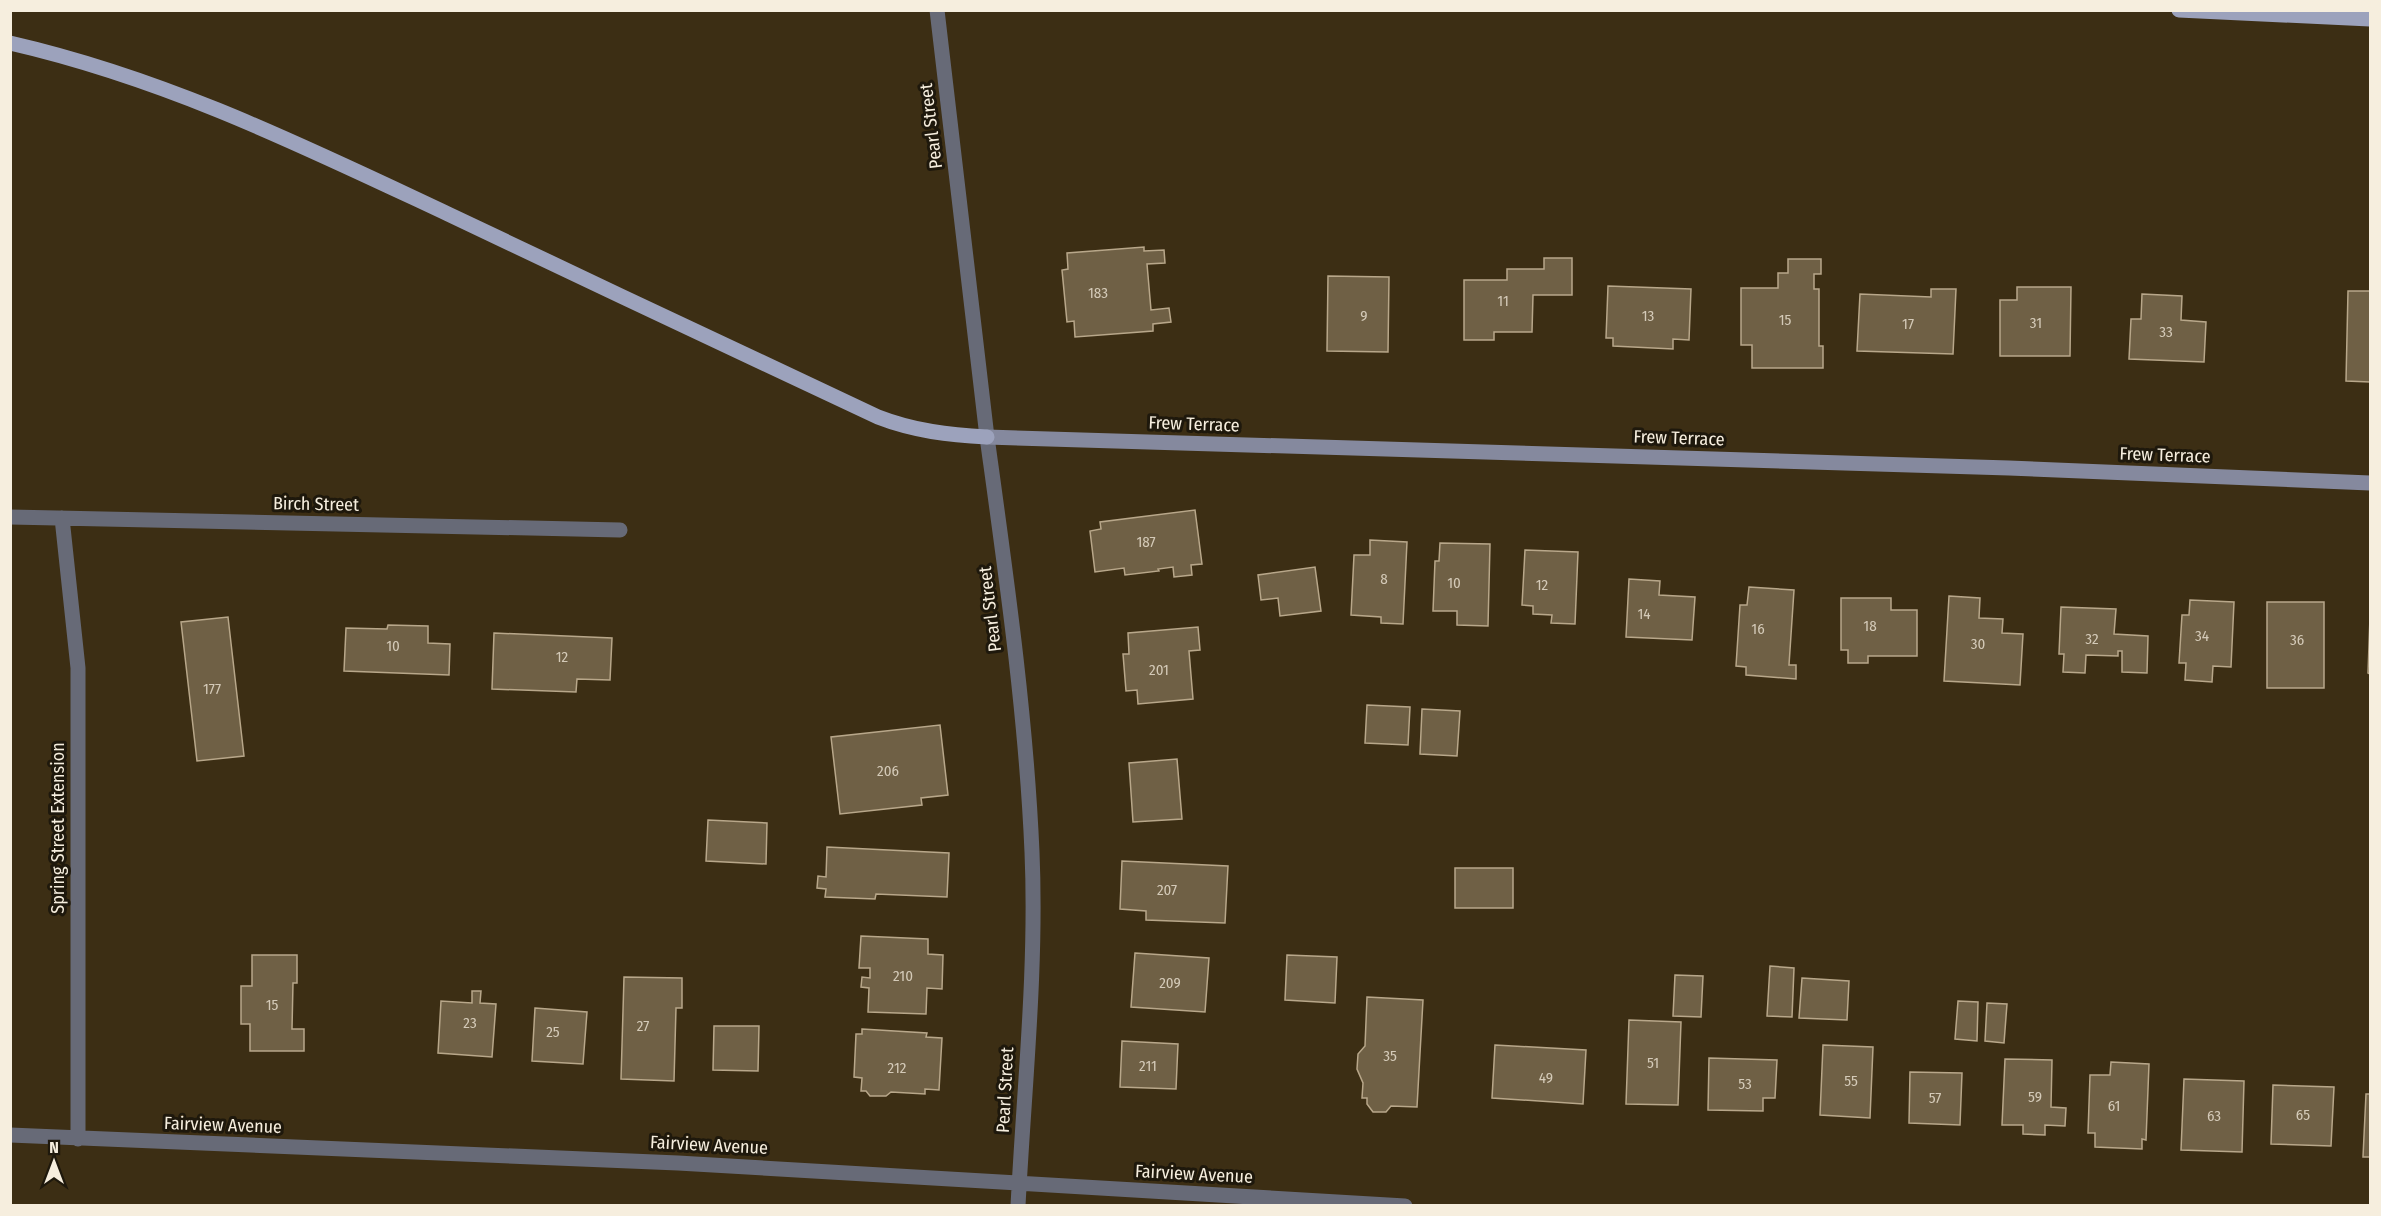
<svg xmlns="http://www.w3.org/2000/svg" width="2381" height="1216" font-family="'Fira Sans Condensed',sans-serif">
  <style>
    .building { fill: #6f6045; stroke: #b8a78a; stroke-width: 1.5 }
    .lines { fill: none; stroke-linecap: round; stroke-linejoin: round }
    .minor { stroke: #676a77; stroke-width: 15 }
    .tertiary { stroke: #676a77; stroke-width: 15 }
    .secondary { stroke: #85899e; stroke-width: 15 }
    .primary { stroke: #9ca2bc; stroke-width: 15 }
    .labels { text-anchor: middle; stroke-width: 6; stroke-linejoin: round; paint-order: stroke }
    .number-label { font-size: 15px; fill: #d4cab8 }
    .street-label { font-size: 18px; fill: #f6eede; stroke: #1e180c }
  </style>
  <rect width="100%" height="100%" fill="#3c2e14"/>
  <path class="building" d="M1144,247V251L1164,250L1165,263L1147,264L1151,310L1169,308L1171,322L1153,324V331L1075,337L1074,321L1067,322L1062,270L1068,269L1067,253Z
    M1544,258H1572V295H1533L1532,332H1494V340H1464V280H1507V269H1544Z
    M1788,259H1821V274H1814V289H1819V346H1823V368H1752V345H1741V288H1778V273H1788Z
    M1328,276L1389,277L1388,352L1327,351Z
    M1608,286L1691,289L1689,340L1673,339V349L1613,346V338H1606Z
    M2017,287H2071L2070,356H2000V300H2017Z
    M1931,289H1956L1953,354L1857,351L1860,294L1931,297Z
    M2348,291H2370V382L2346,381Z
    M2142,294L2182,296L2181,320L2206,322L2204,362L2129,359L2131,319H2141Z
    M1195,510L1202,564L1191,565L1192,575L1174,577L1173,567L1158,569L1159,571L1125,575L1124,568L1095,572L1090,531L1101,529L1100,522Z
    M1370,540L1407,542L1403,624L1381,623V617L1351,615L1354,555H1370Z
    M1440,543L1490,544L1488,626L1457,625V611H1433L1435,561H1439Z
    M1525,550L1578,552L1575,624L1551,623L1552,615L1533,614V606L1522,605Z
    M1315,567L1321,611L1280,616L1278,598L1261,600L1258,575Z
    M1629,579L1660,581L1659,595L1695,597L1692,640L1626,637Z
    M1749,587L1794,590L1789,665H1796V679L1746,675V667L1736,666L1740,605H1747Z
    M1949,596L1980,598L1979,618L2003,619L2002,633L2023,634L2020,685L1944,681Z
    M1841,598H1891V610H1917V656H1868V663H1848V650H1841Z
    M2190,600L2234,602L2231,667L2213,666L2212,682L2185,680L2186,663H2179L2182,615H2189Z
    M2267,602H2324V688H2267Z
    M2061,607L2116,609L2114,634L2148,636L2147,673L2122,672V651H2118V656L2086,655L2085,673L2063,672L2064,654H2059Z
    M228,617L244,756L197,761L181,622Z
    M2370,617V674L2368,673Z
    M388,625L428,626V643L450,644L449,675L344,671L346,628L387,629Z
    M1198,627L1200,650L1189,651L1193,699L1138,704L1137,690L1126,691L1123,654H1129L1128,633Z
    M494,633L612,638L610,680L577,679L576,692L492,689Z
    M1367,705L1410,707L1408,745L1365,743Z
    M1422,709L1460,711L1457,756L1420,754Z
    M940,725L948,795L921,798L922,805L840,814L831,737Z
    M1177,759L1182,819L1133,822L1129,763Z
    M708,820L767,823L766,864L706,861Z
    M827,847L949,853L947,897L876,894L875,899L825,897L826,889L817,888L818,876L826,877Z
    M1122,861L1228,866L1225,923L1146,920V911L1120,909Z
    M1455,868H1513V908H1455Z
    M861,936L928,939V954L943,955L942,989L927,988L926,1014L868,1012L869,988L861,987L862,977L870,978V968H859Z
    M1135,953L1209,958L1205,1012L1131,1007Z
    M252,955H297V983H293L292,1029H304V1051H250V1024H241V986H252Z
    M1287,955L1337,957L1335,1003L1285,1000Z
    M1770,966L1794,968L1792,1017L1767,1016Z
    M1675,975L1703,976L1701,1017L1673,1016Z
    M624,977L682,978V1008H676L674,1081L621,1079Z
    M1802,978L1849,981L1847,1020L1799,1018Z
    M472,991H481L480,1003L496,1004L492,1057L438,1053L441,1001L472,1003Z
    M1367,997L1423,1000L1417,1107L1391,1106L1386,1112H1373L1367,1104V1098H1362L1363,1083L1357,1069L1358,1054L1365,1046Z
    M1958,1001L1978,1002L1977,1041L1955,1039Z
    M1987,1003L2007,1004L2004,1043L1985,1041Z
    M535,1008L587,1012L583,1064L532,1061Z
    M1629,1020L1681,1022L1678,1105L1626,1104Z
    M714,1026H759L758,1071L713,1070Z
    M862,1029L927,1033L926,1037L942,1038L939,1090L925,1089V1094L891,1092L886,1096H870L866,1091H861L862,1078L854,1077L856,1034H862Z
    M1122,1041L1178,1044L1176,1089L1120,1087Z
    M1495,1045L1586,1050L1583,1104L1492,1098Z
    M1823,1045L1873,1047L1870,1118L1820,1115Z
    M1709,1058L1777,1060L1775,1098H1763V1111L1708,1110Z
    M2005,1059L2052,1060L2051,1107L2066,1108L2065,1126L2045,1125V1135L2023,1134V1125H2002Z
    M2111,1062L2149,1064L2146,1140L2142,1139V1149L2095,1147V1133H2088L2090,1075H2110Z
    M1910,1072L1962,1073L1960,1125L1909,1123Z
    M2184,1079L2244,1081L2242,1152L2181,1150Z
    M2273,1085L2334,1087L2331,1146L2271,1144Z
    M2366,1094H2370V1157H2363Z"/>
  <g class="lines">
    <path class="minor" d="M987,437C1006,575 1026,713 1032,852C1037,969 1024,1088 1018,1206
      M10,517L620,530
      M62,518L78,668V1139
      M10,1135L678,1163L1405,1206"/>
    <path class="tertiary" d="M937,10L987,437"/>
    <path class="secondary" d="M987,437L2009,468L2370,483"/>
    <path class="primary" d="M2179,10L2370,19
      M10,43C167,79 303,146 448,214C591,282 735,350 878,417C914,431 949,435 987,437"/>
  </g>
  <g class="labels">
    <g class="number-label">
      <text x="1098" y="298">183</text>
      <text x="1503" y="306">11</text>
      <text x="1364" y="321">9</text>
      <text x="1648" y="321">13</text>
      <text x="1785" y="325">15</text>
      <text x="2036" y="328">31</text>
      <text x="1908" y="329">17</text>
      <text x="2166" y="337">33</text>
      <text x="1146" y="547">187</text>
      <text x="1384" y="584">8</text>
      <text x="1454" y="588">10</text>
      <text x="1542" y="590">12</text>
      <text x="1644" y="619">14</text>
      <text x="1870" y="631">18</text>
      <text x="1758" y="634">16</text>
      <text x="2202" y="641">34</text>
      <text x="2092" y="644">32</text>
      <text x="2297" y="645">36</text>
      <text x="1978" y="649">30</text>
      <text x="393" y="651">10</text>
      <text x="562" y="662">12</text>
      <text x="1159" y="675">201</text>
      <text x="212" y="694">177</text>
      <text x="888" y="776">206</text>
      <text x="1167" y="895">207</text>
      <text x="903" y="981">210</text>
      <text x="1170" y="988">209</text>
      <text x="272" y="1010">15</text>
      <text x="470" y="1028">23</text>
      <text x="643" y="1031">27</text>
      <text x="553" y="1037">25</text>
      <text x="1390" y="1061">35</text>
      <text x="1653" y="1068">51</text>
      <text x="1148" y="1071">211</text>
      <text x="897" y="1073">212</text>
      <text x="1546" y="1083">49</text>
      <text x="1851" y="1086">55</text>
      <text x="1745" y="1089">53</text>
      <text x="2035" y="1102">59</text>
      <text x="1935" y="1103">57</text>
      <text x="2114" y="1111">61</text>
      <text x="2303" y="1120">65</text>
      <text x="2214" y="1121">63</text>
    </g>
    <g class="street-label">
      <text transform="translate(931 126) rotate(-97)" y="6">Pearl Street</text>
      <text transform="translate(1194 424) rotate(2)" y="6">Frew Terrace</text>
      <text transform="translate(1679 438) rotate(2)" y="6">Frew Terrace</text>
      <text transform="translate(2165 455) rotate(2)" y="6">Frew Terrace</text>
      <text transform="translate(316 504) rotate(1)" y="6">Birch Street</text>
      <text transform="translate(990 609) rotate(-97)" y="6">Pearl Street</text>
      <text transform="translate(58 828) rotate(-90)" y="6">Spring Street Extension</text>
      <text transform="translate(1005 1090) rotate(-87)" y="6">Pearl Street</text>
      <text transform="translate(223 1125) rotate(2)" y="6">Fairview Avenue</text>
      <text transform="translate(709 1145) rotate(3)" y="6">Fairview Avenue</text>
      <text transform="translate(1194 1174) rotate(3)" y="6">Fairview Avenue</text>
    </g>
  </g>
  <rect width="2381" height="1216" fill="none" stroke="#f6eede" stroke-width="24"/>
  <g transform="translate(54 1162)" stroke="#1e180c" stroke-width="4.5" paint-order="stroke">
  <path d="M0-4.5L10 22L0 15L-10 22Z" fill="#f6eede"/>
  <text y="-9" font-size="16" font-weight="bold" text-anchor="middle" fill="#f6eede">N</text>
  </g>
</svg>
